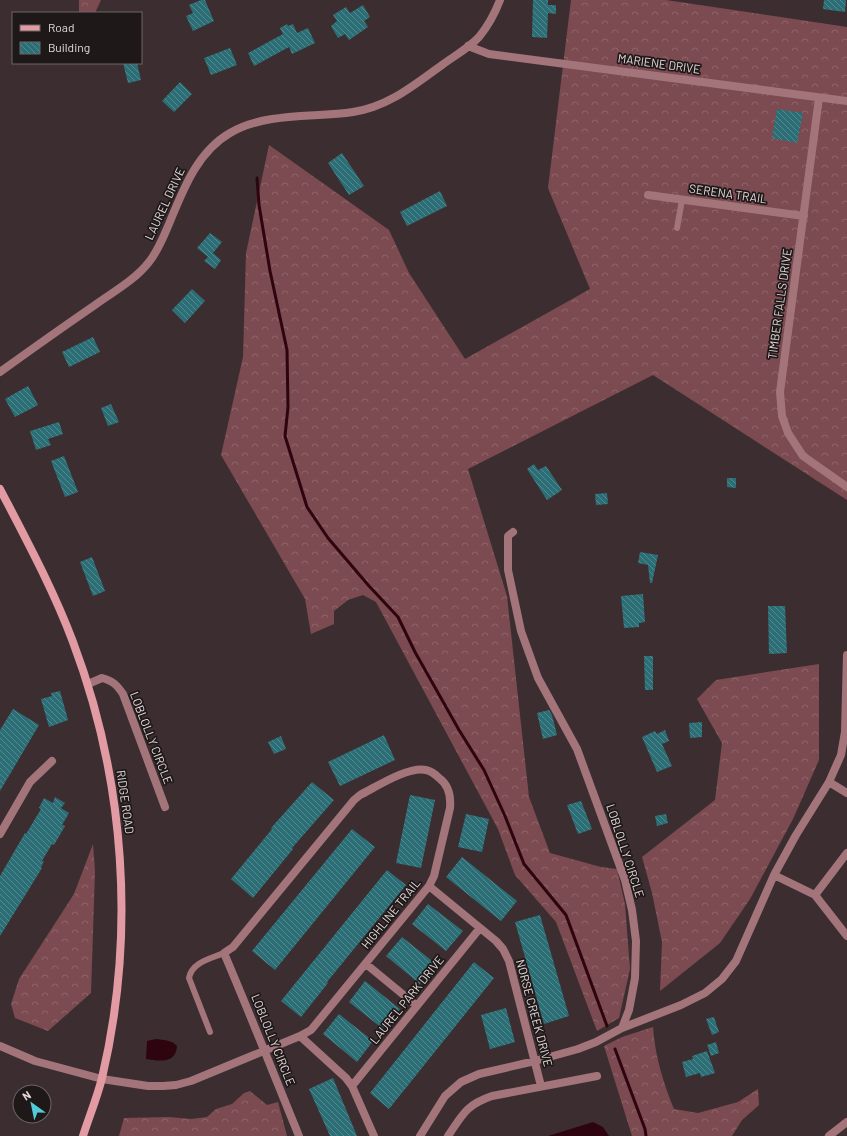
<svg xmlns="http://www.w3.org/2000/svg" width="847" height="1136" font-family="Barlow,sans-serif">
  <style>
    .forest { fill: url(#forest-crowns) }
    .water { fill: #2e050e }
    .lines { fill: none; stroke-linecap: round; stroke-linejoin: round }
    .stream { stroke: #2e050e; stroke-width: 3 }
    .building { fill: url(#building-back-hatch) }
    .lane { stroke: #a3757a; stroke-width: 6 }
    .street { stroke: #a3757a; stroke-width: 8 }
    .secondary { stroke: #e29aa3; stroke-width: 8 }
    .labels { text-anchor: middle; stroke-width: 3.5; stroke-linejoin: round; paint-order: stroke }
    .street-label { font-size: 12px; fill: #e2d9d9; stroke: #1f1819 }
  </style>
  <defs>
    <pattern id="forest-crowns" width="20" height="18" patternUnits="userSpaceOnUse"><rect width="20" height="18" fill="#7c4a51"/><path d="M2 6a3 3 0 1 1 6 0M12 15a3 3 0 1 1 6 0" fill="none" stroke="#8e6469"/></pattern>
    <pattern id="building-back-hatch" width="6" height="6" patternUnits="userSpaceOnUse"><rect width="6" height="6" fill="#2c6e76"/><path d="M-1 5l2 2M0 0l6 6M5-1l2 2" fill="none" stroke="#54898f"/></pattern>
  </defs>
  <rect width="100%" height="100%" fill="#3c2e30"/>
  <path class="forest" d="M79,0H101L95,13H79Z
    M571,0H666L847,27V500L653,375L468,469L507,596L529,797L550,853L601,867L617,869L625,904L630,969L619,1018L597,1031L556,922L515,875L498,829L376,602L363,595L348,600L334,611V624L311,634L305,599L221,455L243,357L246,253L269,145L389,230L409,273L465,359L590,289L548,188Z
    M819,664V760L793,819L750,899L720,943L660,991L662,942L652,893L642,857L715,800L722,743L697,699L716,680Z
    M93,844L95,871L91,993L48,1031L15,1018L11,1004L19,979L74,894Z
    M653,1027C655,1056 663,1082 674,1109L698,1113L738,1102L758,1089L759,1105L742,1120L732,1136H632L604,1046L622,1037Z
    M250,1091L267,1105L278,1102L287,1136H119L124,1118L169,1117L191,1119L207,1117L216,1109L232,1104L244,1093Z"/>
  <path class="water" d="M156,1039C164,1040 172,1040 177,1046C176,1064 159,1061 146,1059L147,1041Z
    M593,1122L603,1127L609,1136H548Z"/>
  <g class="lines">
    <path class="stream" d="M257,178L259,205L270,271L287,350L288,407L285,436L307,507L328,538L369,586L398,617L415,652L459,730L484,770L505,816L524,864L566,915L607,1026
      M615,1049L645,1129L646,1136"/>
  </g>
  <path class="building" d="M201,0H205L214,21L193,31L186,16L193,13L189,5Z
    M533,0H548V5H556V14L548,13L547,38L532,37Z
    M824,0H846L845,12L823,9Z
    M363,5L370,17L364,21L368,27L349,40L345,34L338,38L331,26L337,21L333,15L346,7L350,13Z
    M287,24L288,26L293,24L297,33L308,28L315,43L292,54L289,47L254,66L248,53L283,34L280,28Z
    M230,48L237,65L211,75L204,58Z
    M123,63H137L141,80L128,83Z
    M180,82L192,94L174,112L162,101Z
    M777,109L803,113L797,143L772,138Z
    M342,153L364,186L349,195L328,163Z
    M440,191L447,206L407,226L400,212Z
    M210,233L222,242L213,253L221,260L215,269L204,261L208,257L197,248Z
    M192,289L205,301L185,323L172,310Z
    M93,337L100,352L69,367L62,352Z
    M28,386L38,405L15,417L5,399Z
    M111,404L119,422L108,426L101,408Z
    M59,422L63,434L48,439L51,445L36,450L30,431Z
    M64,456L78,492L65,497L51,461Z
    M534,464L538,470L546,466L562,490L547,500L527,469Z
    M727,478H736V488L727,487Z
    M607,493L608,504L596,505L595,494Z
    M640,552L658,555L652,583H650L648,565L638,563Z
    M92,557L105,591L93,596L80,562Z
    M643,594L645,622L639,623V627L624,628L621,596Z
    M768,606H785L787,653L769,654Z
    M644,656H653V690H645Z
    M60,691L68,720L49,727L41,699L52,696L51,693Z
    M13,709L39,725L0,791V730Z
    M549,710L552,715L557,735L543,739L537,713Z
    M702,722V737L690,738L689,723Z
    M665,730L669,741L662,744L672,766L657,772L642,737L655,731L657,734Z
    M384,735L395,760L340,786L328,762Z
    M281,736L286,749L274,754L268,742Z
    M312,782L334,800L292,848L293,849L253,898L231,879L272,829L271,828Z
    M410,795L435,800L421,868L396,863Z
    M55,797L65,803L61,808L69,813L62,825L65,826L54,845L52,844L42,861H44L41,867L42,868L0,936V876L25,833L26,834L41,809L39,808L44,798L53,803Z
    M581,801L592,829L578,834L567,805Z
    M466,814L489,819L482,852L458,847Z
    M666,814L668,823L657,826L655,816Z
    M352,829L375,847L275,970L252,951Z
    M462,857L517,901L501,921L446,877Z
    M387,870L406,885L327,982L328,983L301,1017L281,1001Z
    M428,904L463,931L446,951L412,924Z
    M540,915L569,1016L544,1024L515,922Z
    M402,937L436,964L420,984L386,956Z
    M474,962L494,978L389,1109L370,1093Z
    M365,981L400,1009L383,1029L349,1002Z
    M506,1008L515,1042L490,1049L481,1015Z
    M339,1014L373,1041L357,1062L323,1034Z
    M714,1017L719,1032L712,1035L706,1019Z
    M716,1042L719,1053L711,1056L707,1045Z
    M707,1051L715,1073L701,1077L700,1073L686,1077L682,1062L693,1059L692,1056Z
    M333,1078L350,1119L357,1136H330L309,1089Z"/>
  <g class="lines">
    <path class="lane" d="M677,228L682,200
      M210,1032L189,978C192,962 210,959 224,953"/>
    <path class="street" d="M468,46L489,54L847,101
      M819,98L780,392L782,416L788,433L803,456L847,487
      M648,195L804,216
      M0,372C32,349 63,327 95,305C113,292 135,280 149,262C158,251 163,238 169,224C183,190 197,152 230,133C266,112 313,118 353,112C388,107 414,85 442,65C454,56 469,48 479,37C488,26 495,13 500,0
      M88,684L102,678C113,681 117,685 123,694L165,807
      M829,782L847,793
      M0,834L30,782L52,761
      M774,875L815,895L847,936
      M429,886L496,941L503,949L509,961L541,1086
      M815,895L847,853
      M366,964L417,1006
      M622,1028L681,1005L705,993L722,979L736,961L774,875L796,835L829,782L841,755L845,732L847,655
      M300,1036L346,1078L352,1086L374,1136
      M0,1046L35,1061L102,1079L148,1086H163L176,1085L191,1081L300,1036L311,1030L429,886L434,876L450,808C451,796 449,785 439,778C435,774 431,771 426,770C408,766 376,787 360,795L354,800L233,947L224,953C250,1014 274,1075 299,1136
      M352,1086L480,928
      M420,1136L445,1096L461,1082L479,1074L535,1061L578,1049L596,1042L622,1028L629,1010L635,978L636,941L632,910L625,880L577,749L538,678L521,631L508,570V536L513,532
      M448,1136C463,1114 466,1105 492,1096L597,1076
      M829,1136L847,1122"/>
    <path class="secondary" d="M0,489C26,539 53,589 73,642C125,780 136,934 102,1078C97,1098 89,1117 83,1136"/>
  </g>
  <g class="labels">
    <g class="street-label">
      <text transform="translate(659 64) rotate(8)" y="4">MARIENE DRIVE</text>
      <text transform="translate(728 194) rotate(8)" y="4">SERENA TRAIL</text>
      <text transform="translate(165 204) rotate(-65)" y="4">LAUREL DRIVE</text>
      <text transform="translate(780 304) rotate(-82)" y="4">TIMBER FALLS DRIVE</text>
      <text transform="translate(151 738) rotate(69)" y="4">LOBLOLLY CIRCLE</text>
      <text transform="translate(125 802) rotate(82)" y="4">RIDGE ROAD</text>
      <text transform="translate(625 851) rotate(72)" y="4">LOBLOLLY CIRCLE</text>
      <text transform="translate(391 914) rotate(-51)" y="4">HIGHLINE TRAIL</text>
      <text transform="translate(407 1000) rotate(-51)" y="4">LAUREL PARK DRIVE</text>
      <text transform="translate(534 1013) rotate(75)" y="4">NORSE CREEK DRIVE</text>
      <text transform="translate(273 1040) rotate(68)" y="4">LOBLOLLY CIRCLE</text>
    </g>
  </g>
  <rect x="12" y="12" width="130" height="52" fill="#1f1819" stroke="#6d6566"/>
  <rect x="20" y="25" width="20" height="6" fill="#e29aa3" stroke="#6d6566"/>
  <text x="48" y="32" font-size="12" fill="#e2d9d9">Road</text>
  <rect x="20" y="42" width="20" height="12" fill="url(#building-back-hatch)" stroke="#6d6566"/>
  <text x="48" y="52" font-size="12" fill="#e2d9d9">Building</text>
  <g transform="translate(32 1104) rotate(327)"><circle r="19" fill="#1f1819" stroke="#6d6566"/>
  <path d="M0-3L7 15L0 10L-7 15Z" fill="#52cbd9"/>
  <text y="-6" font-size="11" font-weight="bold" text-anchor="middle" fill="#e2d9d9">N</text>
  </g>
</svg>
